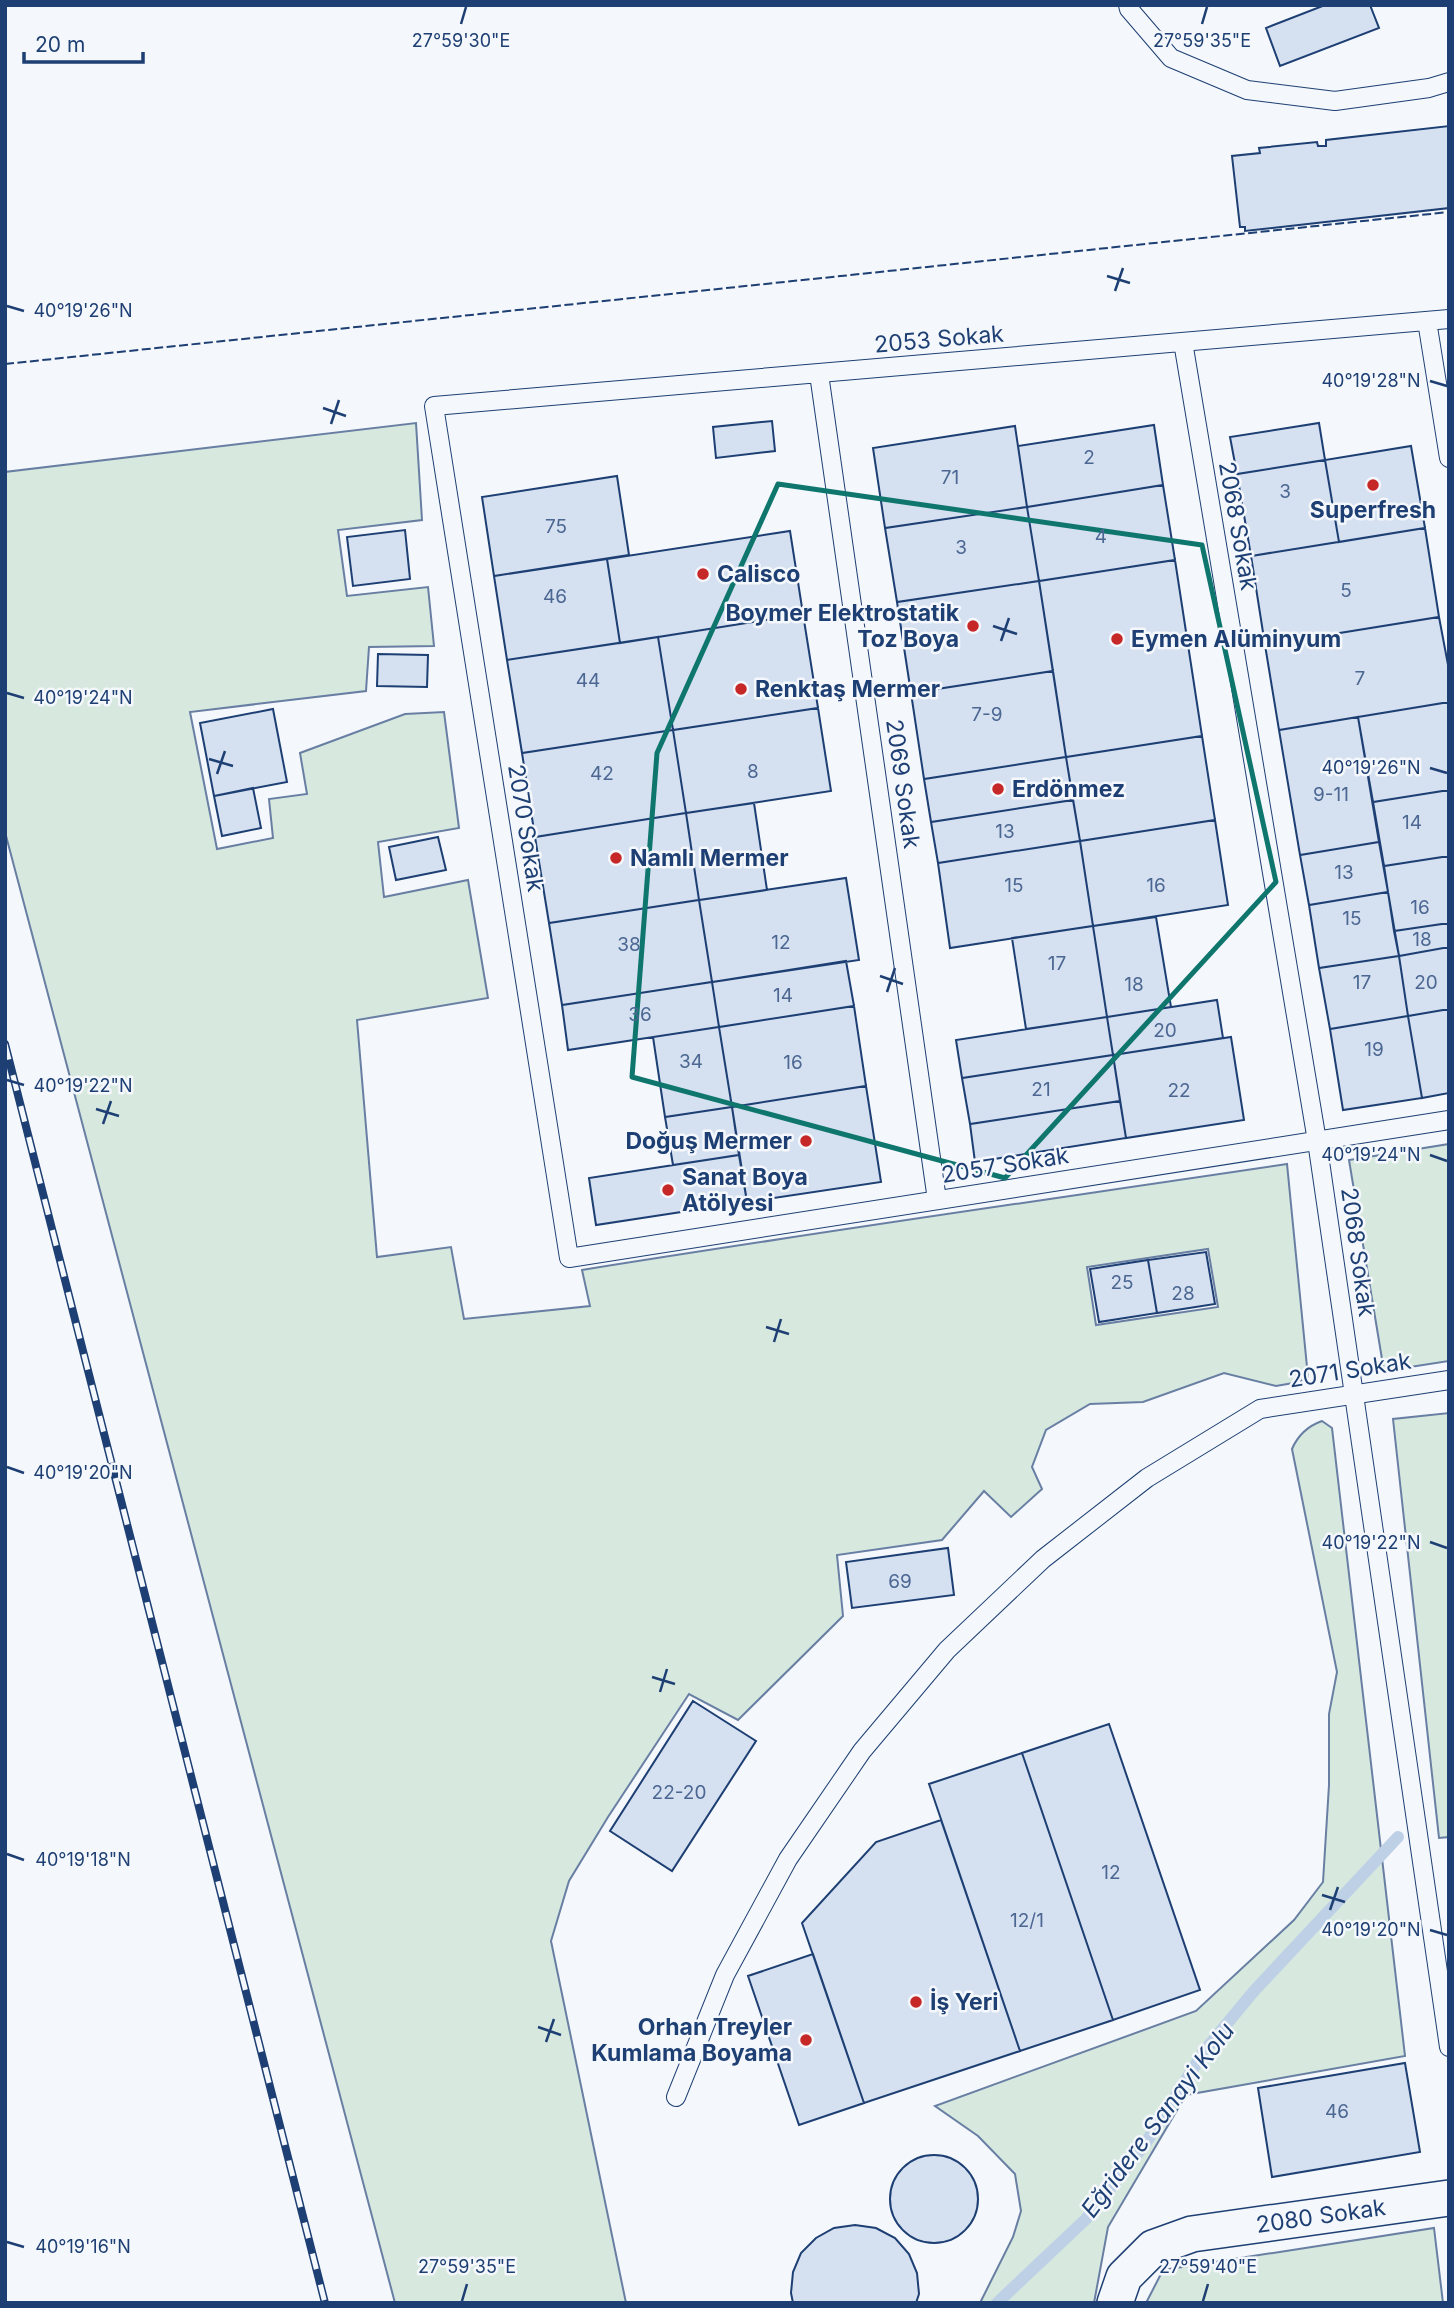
<svg xmlns="http://www.w3.org/2000/svg" width="1454" height="2308" font-family="Inter,sans-serif">
  <style>
    .green { fill: #d7e8df; stroke: #687fa3; stroke-width: 2; fill-rule: evenodd }
    .lines { fill: none; stroke-linecap: round; stroke-linejoin: round }
    .stream { stroke: #bed0e5; stroke-width: 12 }
    .building { fill: #d5e0f0; stroke: #1d3f73; stroke-width: 2 }
    .service-casing { stroke: #1d3f73; stroke-width: 20 }
    .minor-casing { stroke: #1d3f73; stroke-width: 38 }
    .service { stroke: #f4f7fb; stroke-width: 18 }
    .minor { stroke: #f4f7fb; stroke-width: 35 }
    .rail-casing { stroke: #1d3f73; stroke-width: 8 }
    .rail { stroke: #f4f7fb; stroke-width: 5; stroke-dasharray: 16; stroke-linecap: butt }
    .fence { stroke: #1d3f73; stroke-width: 2; stroke-dasharray: 9 3.5; stroke-linecap: butt }
    .marked { fill: none; stroke: #0f766e; stroke-width: 5; stroke-linejoin: round }
    .ticks { fill: none; stroke: #1d3f73; stroke-width: 2.5 }
    .poi-dot { fill: #c62828; stroke: #f4f7fb; stroke-width: 2.5 }
    .labels { text-anchor: middle; stroke-width: 5; stroke-linejoin: round; paint-order: stroke }
    .number-label { font-size: 19px; fill: #4b6792 }
    .street-label { font-size: 23px; fill: #1d3f73; stroke: #f4f7fb }
    .poi-label { font-size: 23px; font-weight: bold; fill: #1d3f73; stroke: #f4f7fb; text-anchor: start }
    .water-label { font-size: 24px; font-style: italic; fill: #1d3f73; stroke: #f4f7fb }
    .ticks-label { font-size: 18px; text-anchor: middle; fill: #1d3f73; stroke: #f4f7fb; stroke-width: 5; stroke-linejoin: round; paint-order: stroke }
  </style>
  <rect width="100%" height="100%" fill="#f4f7fb"/>
  <path class="green" d="M416,423L422,520L338,530L347,596L428,587L434,646L369,647L366,691L190,712L217,849L273,838L269,799L307,794L300,753L405,714L444,712L459,828L378,842L384,897L468,880L488,998L357,1020L377,1257L451,1247L464,1319L590,1306L582,1270C817,1232 1052,1199 1287,1164L1308,1377L1299,1382L1276,1386L1224,1373L1143,1402L1090,1404L1046,1430L1032,1467L1042,1489L1011,1517L984,1491L942,1540L837,1555L843,1616L738,1720L689,1694L608,1817L569,1881L551,1941L626,2303H395L5,832V472ZM1208,1249L1218,1307L1096,1325L1087,1267Z
    M1449,1144V1361L1384,1371L1349,1160Z
    M1449,1413V1837L1439,1838L1393,1419Z
    M1322,1421L1332,1428L1405,2056L1186,2095L1108,2227L1094,2303H980L1013,2237L1021,2211L1015,2174L978,2136L935,2106L1196,2011L1294,1920L1323,1882L1329,1785V1714L1337,1672L1292,1449C1298,1435 1308,1426 1322,1421Z
    M1434,2228L1443,2303H1146L1163,2270Z"/>
  <g class="lines">
    <path class="stream" d="M997,2303L1086,2219L1145,2144L1205,2050L1254,1991L1398,1837"/>
  </g>
  <path class="building" d="M1325,5H1370L1379,28L1280,66L1266,28Z
    M1449,126V208L1245,231V227H1240L1232,156L1260,153L1259,148L1317,142L1318,146H1326V140Z
    M772,421L775,451L716,458L713,427Z
    M1319,423L1325,460L1237,474L1230,437Z
    M1154,425L1163,485L1027,507L1018,446Z
    M1015,426L1027,507L885,528L873,448Z
    M1411,446L1425,528L1339,542L1325,460Z
    M1325,460L1339,542L1251,556L1237,474Z
    M617,476L629,555L494,576L482,497Z
    M1163,485L1175,560L1039,581L1027,507Z
    M1027,507L1039,581L897,602L885,528Z
    M1425,528L1439,617L1265,645L1251,556Z
    M405,530L410,579L353,586L347,537Z
    M790,531L803,614L620,643L607,559Z
    M607,559L620,643L507,660L494,576Z
    M1175,560L1202,736L1066,757L1039,581Z
    M1039,581L1053,671L911,693L897,602Z
    M803,614L818,708L673,730L658,637Z
    M1439,617L1449,670V702L1279,730L1265,645Z
    M658,637L673,730L522,753L507,660Z
    M378,654L428,655L427,687L377,686Z
    M1053,671L1066,757L924,779L911,693Z
    M1449,702V790L1373,802L1358,717Z
    M818,708L831,791L686,813L673,730Z
    M273,709L287,782L214,796L200,723Z
    M1358,717L1379,842L1300,855L1279,730Z
    M673,730L686,813L535,837L522,753Z
    M1202,736L1215,820L1080,841L1066,757Z
    M1066,757L1073,800L931,822L924,779Z
    M253,788L261,828L222,836L214,796Z
    M1449,790V856L1384,866L1373,802Z
    M1073,800L1080,841L938,863L931,822Z
    M754,803L767,890L699,900L686,813Z
    M686,813L699,900L549,923L535,837Z
    M1215,820L1228,905L1093,926L1080,841Z
    M438,837L446,870L396,880L389,847Z
    M1080,841L1093,926L950,948L938,863Z
    M1379,842L1388,892L1309,905L1300,855Z
    M1449,856V923L1394,931L1384,866Z
    M846,878L859,960L712,982L699,900Z
    M1388,892L1399,956L1319,968L1309,905Z
    M699,900L712,982L562,1005L549,923Z
    M1156,917L1171,1007L1107,1017L1093,926Z
    M1449,923V947L1399,956L1394,931Z
    M1093,926L1107,1017L1026,1029L1012,938Z
    M1449,947V1009L1408,1016L1399,956Z
    M1399,956L1408,1016L1330,1029L1319,968Z
    M846,961L854,1006L719,1027L712,982Z
    M712,982L719,1027L568,1050L562,1005Z
    M1217,1000L1223,1038L1113,1055L1107,1017Z
    M854,1006L866,1086L732,1107L719,1027Z
    M1449,1009V1093L1422,1098L1408,1016Z
    M1408,1016L1422,1098L1343,1110L1330,1029Z
    M1107,1017L1113,1055L962,1078L956,1040Z
    M719,1027L732,1107L665,1117L653,1037Z
    M1231,1037L1244,1120L1126,1138L1113,1055Z
    M1113,1055L1120,1101L970,1124L962,1078Z
    M866,1086L881,1182L747,1202L732,1107Z
    M1120,1101L1126,1138L975,1162L970,1124Z
    M732,1107L739,1155L673,1165L665,1117Z
    M739,1155L747,1202L596,1225L589,1178Z
    M1206,1252L1215,1304L1157,1313L1148,1260Z
    M1148,1260L1157,1313L1099,1322L1090,1269Z
    M948,1548L954,1595L852,1608L846,1562Z
    M693,1701L756,1741L672,1871L610,1831Z
    M1109,1724L1200,1990L1113,2020L1022,1753Z
    M1022,1753L1113,2020L1020,2051L929,1784Z
    M941,1820L1020,2051L864,2103L802,1923L876,1842Z
    M813,1954L864,2103L799,2125L748,1976Z
    M1405,2063L1420,2152L1272,2177L1258,2088Z
    M890 2199a44 44 0 1 1 88 0a44 44 0 1 1-88 0Z
    M855,2225L876,2228L895,2238L909,2254L917,2273L919,2294L916,2303H793L791,2293L793,2272L801,2253L816,2238L834,2228Z"/>
  <g class="lines">
    <g class="service-casing">
      <path id="service" d="M1128,5L1129,9L1171,58L1247,90L1335,101L1429,88L1449,82
        M1449,319L434,406L569,1258L1449,1120
        M1427,321L1449,458
        M1183,342L1317,1141L1449,2047
        M819,374L937,1200
        M676,2097L725,1975L788,1859L862,1751L947,1650L1043,1559L1147,1478L1260,1409L1449,1380"/>
    </g>
    <g class="minor-casing">
      <g id="minor">
        <path id="s1" d="M1115,2303L1124,2277L1153,2248L1192,2234L1449,2198"/>
      </g>
    </g>
    <use href="#service" class="service"/>
    <use href="#minor" class="minor"/>
    <g class="rail-casing">
      <path id="rail" d="M5,1044L325,2303"/>
    </g>
    <use href="#rail" class="rail"/>
    <path class="fence" d="M5,364L1449,212"/>
  </g>
  <path class="marked" d="M778,484L1202,545L1276,882L1005,1178L632,1077L657,753Z"/>
  <path class="ticks" d="M461,24L466,7M1202,24L1207,7M1107,276L1130,283M1115,291L1123,268M7,306L24,311M1430,381L1447,386M323,408L346,416M331,424L339,400M993,626L1017,634M1001,641L1009,618M7,693L24,698M209,759L233,766M1430,768L1447,773M217,774L225,751M880,976L903,984M887,992L895,968M7,1080L24,1085M96,1109L119,1116M103,1124L111,1101M1430,1155L1447,1161M766,1327L789,1334M774,1342L781,1319M7,1467L24,1473M1430,1542L1447,1548M652,1677L675,1684M660,1692L667,1669M7,1854L24,1860M1322,1895L1345,1902M1330,1910L1338,1887M1430,1930L1447,1935M538,2027L561,2035M546,2042L554,2019M7,2242L24,2247M462,2301L467,2284M1203,2301L1208,2284"/>
  <g class="poi-dot">
    <circle cx="1373" cy="485" r="7"/>
    <circle cx="703" cy="574" r="7"/>
    <circle cx="973" cy="626" r="7"/>
    <circle cx="1117" cy="639" r="7"/>
    <circle cx="741" cy="689" r="7"/>
    <circle cx="998" cy="789" r="7"/>
    <circle cx="616" cy="858" r="7"/>
    <circle cx="806" cy="1141" r="7"/>
    <circle cx="668" cy="1190" r="7"/>
    <circle cx="916" cy="2002" r="7"/>
    <circle cx="806" cy="2040" r="7"/>
  </g>
  <g class="labels">
    <g class="number-label">
      <text x="1089" y="464">2</text>
      <text x="950" y="484">71</text>
      <text x="1285" y="498">3</text>
      <text x="556" y="533">75</text>
      <text x="1101" y="543">4</text>
      <text x="961" y="554">3</text>
      <text x="1346" y="597">5</text>
      <text x="555" y="603">46</text>
      <text x="1360" y="685">7</text>
      <text x="588" y="687">44</text>
      <text x="987" y="721">7-9</text>
      <text x="753" y="778">8</text>
      <text x="602" y="780">42</text>
      <text x="1331" y="801">9-11</text>
      <text x="1412" y="829">14</text>
      <text x="1005" y="838">13</text>
      <text x="1344" y="879">13</text>
      <text x="1014" y="892">15</text>
      <text x="1156" y="892">16</text>
      <text x="1420" y="914">16</text>
      <text x="1352" y="925">15</text>
      <text x="1422" y="946">18</text>
      <text x="781" y="949">12</text>
      <text x="629" y="951">38</text>
      <text x="1057" y="970">17</text>
      <text x="1362" y="989">17</text>
      <text x="1426" y="989">20</text>
      <text x="1134" y="991">18</text>
      <text x="783" y="1002">14</text>
      <text x="640" y="1021">36</text>
      <text x="1165" y="1037">20</text>
      <text x="1374" y="1056">19</text>
      <text x="691" y="1068">34</text>
      <text x="793" y="1069">16</text>
      <text x="1041" y="1096">21</text>
      <text x="1179" y="1097">22</text>
      <text x="1122" y="1289">25</text>
      <text x="1183" y="1300">28</text>
      <text x="900" y="1588">69</text>
      <text x="679" y="1799">22-20</text>
      <text x="1111" y="1879">12</text>
      <text x="1027" y="1927">12/1</text>
      <text x="1337" y="2118">46</text>
    </g>
    <g class="street-label">
      <text transform="translate(939 339) rotate(-5)" y="8">2053 Sokak</text>
      <text transform="translate(1238 526) rotate(80)" y="8">2068 Sokak</text>
      <text transform="translate(903 784) rotate(82)" y="8">2069 Sokak</text>
      <text transform="translate(526 828) rotate(81)" y="8">2070 Sokak</text>
      <text transform="translate(1005 1165) rotate(-9)" y="8">2057 Sokak</text>
      <text transform="translate(1358 1252) rotate(82)" y="8">2068 Sokak</text>
      <text transform="translate(1350 1370) rotate(-9)" y="8">2071 Sokak</text>
      <text dy="8" stroke="none"><textPath href="#s1" startOffset="240">2080 Sokak</textPath></text>
    </g>
    <g class="poi-label">
      <text x="1373" y="518" text-anchor="middle">Superfresh</text>
      <text x="717" y="582">Calisco</text>
      <text x="959" y="621" text-anchor="end">Boymer Elektrostatik<tspan x="959" dy="26">Toz Boya</tspan></text>
      <text x="1131" y="647">Eymen Alüminyum</text>
      <text x="755" y="697">Renktaş Mermer</text>
      <text x="1012" y="797">Erdönmez</text>
      <text x="630" y="866">Namlı Mermer</text>
      <text x="792" y="1149" text-anchor="end">Doğuş Mermer</text>
      <text x="682" y="1185">Sanat Boya<tspan x="682" dy="26">Atölyesi</tspan></text>
      <text x="930" y="2010">İş Yeri</text>
      <text x="792" y="2035" text-anchor="end">Orhan Treyler<tspan x="792" dy="26">Kumlama Boyama</tspan></text>
    </g>
    <g class="water-label">
      <text transform="translate(1158 2120) rotate(-53)" y="8">Eğridere Sanayi Kolu</text>
    </g>
  </g>
  <g class="ticks-label">
    <text x="461" y="47">27°59'30"E</text>
    <text x="1202" y="47">27°59'35"E</text>
    <text x="83" y="317">40°19'26"N</text>
    <text x="1371" y="387">40°19'28"N</text>
    <text x="83" y="704">40°19'24"N</text>
    <text x="1371" y="774">40°19'26"N</text>
    <text x="83" y="1092">40°19'22"N</text>
    <text x="1371" y="1161">40°19'24"N</text>
    <text x="83" y="1479">40°19'20"N</text>
    <text x="1371" y="1549">40°19'22"N</text>
    <text x="83" y="1866">40°19'18"N</text>
    <text x="1371" y="1936">40°19'20"N</text>
    <text x="83" y="2253">40°19'16"N</text>
    <text x="467" y="2273">27°59'35"E</text>
    <text x="1208" y="2273">27°59'40"E</text>
  </g>
  <rect width="1454" height="2308" fill="none" stroke="#1d3f73" stroke-width="14"/>
  <path d="M24 52v10h119v-10" fill="none" stroke="#1d3f73" stroke-width="3.5"/>
  <text x="35" y="52" font-size="21" fill="#1d3f73" stroke="#f4f7fb" stroke-width="5" paint-order="stroke">20 m</text>
</svg>
